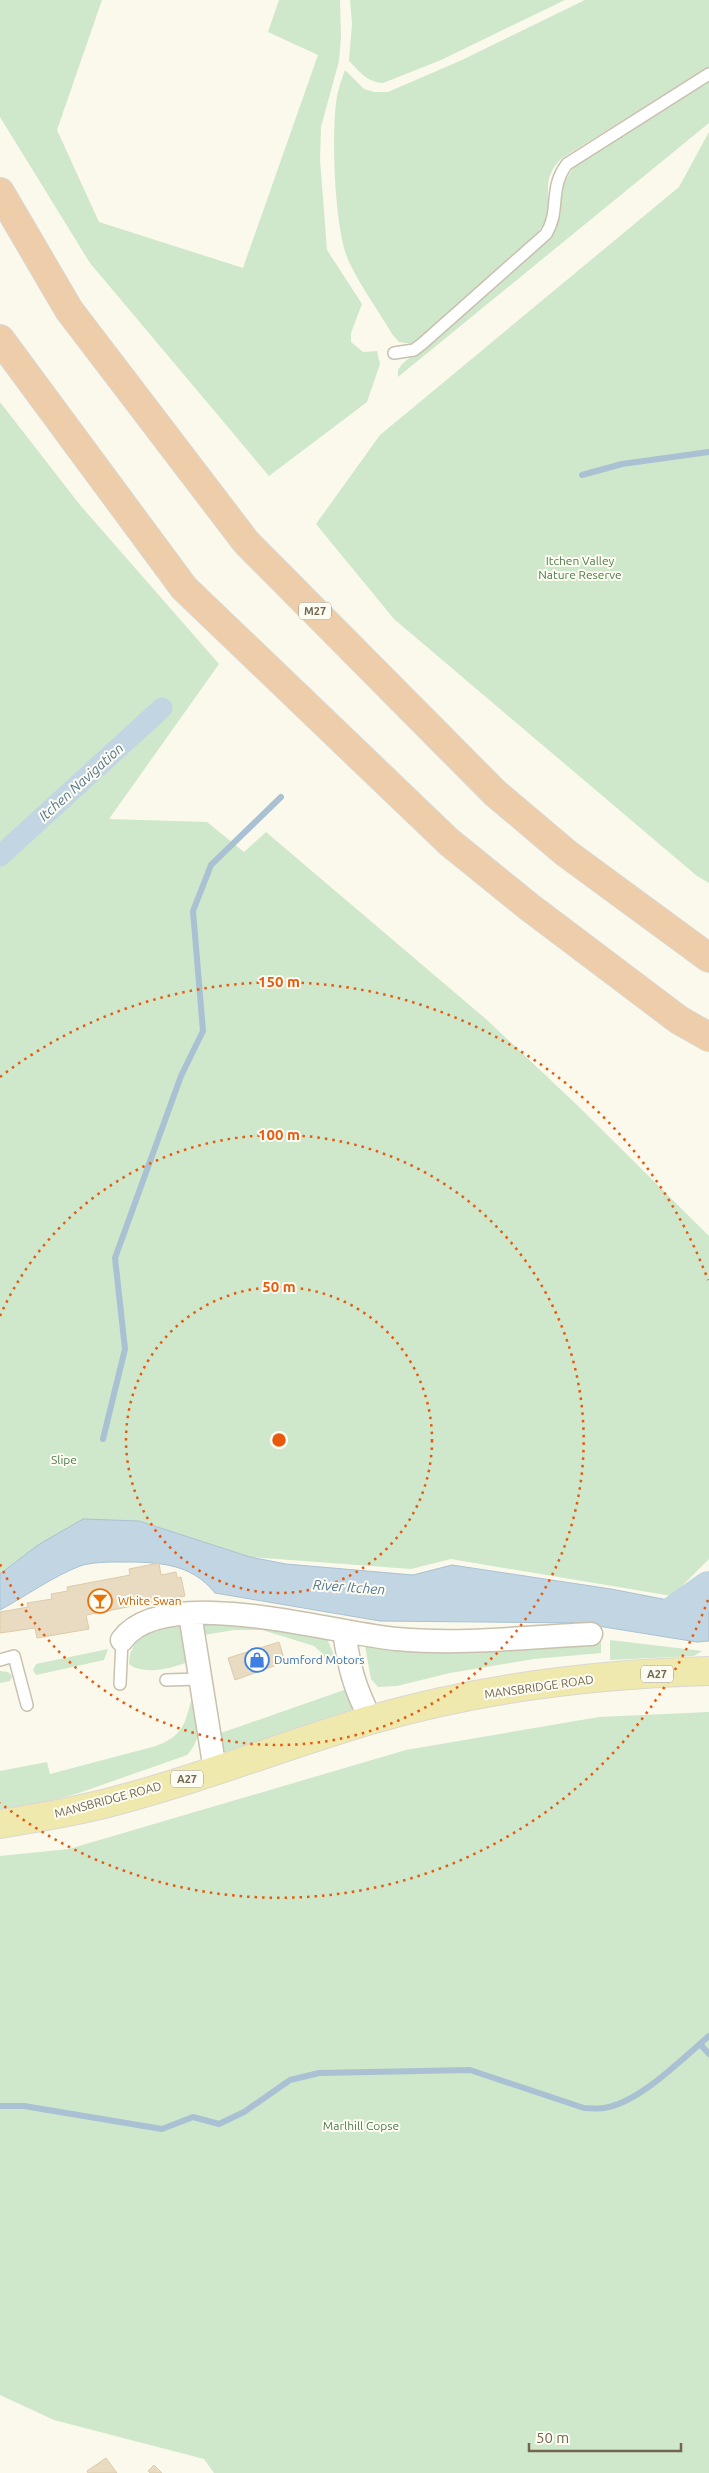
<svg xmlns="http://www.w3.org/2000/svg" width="709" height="2473" font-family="Ubuntu,sans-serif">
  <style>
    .green { fill: #cfe7cb }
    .water { fill: #c2d5e2; stroke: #a9c1d3 }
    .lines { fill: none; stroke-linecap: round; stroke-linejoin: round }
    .stream { stroke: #a9c1d3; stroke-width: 6 }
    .canal { stroke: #c2d5e2; stroke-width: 21 }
    .river { stroke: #c2d5e2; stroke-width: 36 }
    .building { fill: #e8dbc1; stroke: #ddcba9 }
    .service-casing { stroke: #c9c1af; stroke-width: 14 }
    .minor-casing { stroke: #c9c1af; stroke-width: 25 }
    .primary-casing { stroke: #dbd7d2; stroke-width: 30 }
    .motorway-casing { stroke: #dbd7d2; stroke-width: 30 }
    .service { stroke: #fff; stroke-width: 11 }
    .minor { stroke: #fff; stroke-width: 22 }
    .primary { stroke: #f0e9ad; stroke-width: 28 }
    .motorway { stroke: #edcdaa; stroke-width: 28 }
    .ring { fill: none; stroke: #e8590c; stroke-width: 2.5; stroke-dasharray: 2.5 5 }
    .labels { text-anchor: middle; stroke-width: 4; stroke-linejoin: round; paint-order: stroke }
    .shield { fill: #fdfcf2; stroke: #9c9381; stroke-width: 1 }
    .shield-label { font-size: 11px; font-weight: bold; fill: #736651 }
    .park-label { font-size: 12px; fill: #4f7c4e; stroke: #fdfcf2 }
    .food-label { font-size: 12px; fill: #c56008; stroke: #fdfcf2; text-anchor: start }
    .shop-label { font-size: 12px; fill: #366cbe; stroke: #fdfcf2; text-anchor: start }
    .street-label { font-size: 12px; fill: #736651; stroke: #fdfcf2 }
    .water-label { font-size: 14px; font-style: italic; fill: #547790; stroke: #fdfcf2 }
    .centre { fill: #e8590c; stroke: #fdfcf2; stroke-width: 2.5 }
    .ring-label { font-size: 15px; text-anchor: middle; font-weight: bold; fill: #e8590c; stroke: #fdfcf2; stroke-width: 4; stroke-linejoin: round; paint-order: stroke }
  </style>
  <rect width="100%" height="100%" fill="#faf9ec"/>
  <path class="green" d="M0,0H102L57,130L99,222L243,268L318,55L268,32L279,0H340L341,36L339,61L321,127L320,159L327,250L362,304L351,333V342L363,352L377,351L380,364L367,402L269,476L90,263L0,117Z
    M350,0H565L441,60L383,83C367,82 360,72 349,61L352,23Z
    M585,0H709V67L562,158C539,181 553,192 546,218C545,223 541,228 538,232L445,318L413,344L399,342L392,334C378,310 361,287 349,262C334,230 331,131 337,96C339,87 342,78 345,70L364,89L374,92H388L462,60Z
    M709,81V123L398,377V370L402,364L479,302L555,233L561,211V188L575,165Z
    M709,132V883L697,876L394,619L316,524L380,435L679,187Z
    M0,402L80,505L219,664L109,819L207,822L244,852L266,832L487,1020L577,1105L709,1236V1559L672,1596L451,1559L411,1569L250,1557L139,1521L0,1574Z
    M202,1620L326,1636L338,1665H327L323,1654L314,1646L262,1630H234L204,1635Z
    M183,1623L187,1654L185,1663C170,1669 142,1675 129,1664C130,1632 158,1630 183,1623Z
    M591,1638L601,1639V1653L534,1659L450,1673L397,1686L378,1687L371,1679L364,1640Z
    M610,1640L702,1651L694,1656L610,1660Z
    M108,1649L104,1660L36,1675L33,1670L36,1664Z
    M0,1671L8,1672L12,1676L10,1681L0,1683Z
    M347,1689L354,1708L350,1713L228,1754L224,1753L220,1749L218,1734Z
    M192,1698C197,1722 205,1735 187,1755L79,1793L47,1802L0,1811V1771L47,1762L50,1774L156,1746C184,1735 184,1725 192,1698Z
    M709,1712V2473H214L204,2459L54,2420L0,2395V1856L69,1849L406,1750L599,1717Z"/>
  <path class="water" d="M83,1519L139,1521L250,1557L286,1564L413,1575L452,1565L611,1589L709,1608V1641L697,1642L579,1623L380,1621L215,1593C191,1563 158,1562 122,1562C109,1562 92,1562 80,1566C52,1577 26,1596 0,1610V1574L38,1545Z"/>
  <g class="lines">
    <path class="stream" d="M582,475L622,464L709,452
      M103,1439L125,1349L115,1258L181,1076L203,1031L193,911L211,865L281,797
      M700,2044L709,2054
      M0,2106H24L162,2129L193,2117L219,2124L244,2112L290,2080L319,2073L470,2070L584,2108C590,2108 597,2109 604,2108C639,2103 682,2059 709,2036"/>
    <path class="canal" d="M0,856L162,708"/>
    <path class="river" d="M671,1616L709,1589"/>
  </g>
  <path class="building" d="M159,1563L161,1575L176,1572L177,1578L181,1577L185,1596L86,1615L89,1629L37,1638L35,1628L0,1633V1612L28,1607L27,1603L52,1599L51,1594L68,1591L67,1587L130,1575L129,1569Z
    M279,1642L285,1662L235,1680L228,1658Z
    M106,2458L117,2473H88L87,2471Z
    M154,2465L162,2473H150L148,2471Z"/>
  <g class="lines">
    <g class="service-casing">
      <path id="service" d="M394,353L414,350L423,343L546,234C561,210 548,189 567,164L709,74
        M0,1660L14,1656L27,1705
        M166,1680L199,1679
        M120,1684L122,1640"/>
    </g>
    <g class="minor-casing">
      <path id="minor" d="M190,1614L215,1770
        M344,1631C349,1667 354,1687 371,1720
        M122,1640C164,1582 335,1634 397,1639C461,1645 527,1637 591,1634"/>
    </g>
    <g class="primary-casing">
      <path id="primary" d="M0,1824C42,1817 84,1810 126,1798C208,1776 288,1744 370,1720C480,1688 595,1674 709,1671"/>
    </g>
    <g class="motorway-casing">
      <path id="motorway" d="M0,192L69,310L246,542L495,793L566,853L709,958
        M0,339L184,588L449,842L528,906L679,1020L709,1037"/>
    </g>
    <use href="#service" class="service"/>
    <use href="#minor" class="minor"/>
    <use href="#primary" class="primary"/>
    <use href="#motorway" class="motorway"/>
  </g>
  <g class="ring">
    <circle cx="279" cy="1440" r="153"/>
    <path d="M0 1316A305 305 0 1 1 0 1564"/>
    <path d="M708 1600A458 458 0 0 1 0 1803M0 1077A458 458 0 0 1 708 1280"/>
  </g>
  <defs>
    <g id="bar-ring" transform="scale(1.25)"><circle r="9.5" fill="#fdfcf2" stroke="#e8710a" stroke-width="1.5"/><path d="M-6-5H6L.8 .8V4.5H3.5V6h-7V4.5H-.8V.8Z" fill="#e8710a"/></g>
    <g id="shop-ring" transform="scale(1.25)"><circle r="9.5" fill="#fdfcf2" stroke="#3f7fe0" stroke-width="1.5"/><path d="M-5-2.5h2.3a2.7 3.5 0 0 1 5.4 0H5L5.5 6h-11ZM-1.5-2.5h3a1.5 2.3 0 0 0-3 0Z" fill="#3f7fe0"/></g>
  </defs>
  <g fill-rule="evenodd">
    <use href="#bar-ring" x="100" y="1601"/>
    <use href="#shop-ring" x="257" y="1660"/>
  </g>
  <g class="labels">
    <g class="shield">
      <rect x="299" y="602.5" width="32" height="17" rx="4"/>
      <rect x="641" y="1665.5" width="32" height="17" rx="4"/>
      <rect x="171" y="1770.5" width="32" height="17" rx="4"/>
    </g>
    <g class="shield-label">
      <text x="315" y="615">M27</text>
      <text x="657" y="1678">A27</text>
      <text x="187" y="1783">A27</text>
    </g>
    <g class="park-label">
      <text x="580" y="565">Itchen Valley<tspan x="580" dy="14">Nature Reserve</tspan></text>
      <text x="64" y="1464">Slipe</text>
      <text x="361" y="2130">Marlhill Copse</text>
    </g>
    <g class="food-label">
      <text x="118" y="1605">White Swan</text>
    </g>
    <g class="shop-label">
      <text x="274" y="1664">Dumford Motors</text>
    </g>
    <g class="street-label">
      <text transform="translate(539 1687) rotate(-8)" y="4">MANSBRIDGE ROAD</text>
      <text transform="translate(108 1800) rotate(-15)" y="4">MANSBRIDGE ROAD</text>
    </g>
    <g class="water-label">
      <text transform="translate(81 782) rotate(-42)" y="5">Itchen Navigation</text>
      <text transform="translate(349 1587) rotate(4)" y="5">River Itchen</text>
    </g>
  </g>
  <circle cx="279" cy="1440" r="8" class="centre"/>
  <g class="ring-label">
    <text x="279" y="987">150 m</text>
    <text x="279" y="1140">100 m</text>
    <text x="279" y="1292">50 m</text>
  </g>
  <path d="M529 2443v8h152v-8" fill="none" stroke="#736651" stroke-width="2.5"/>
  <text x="536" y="2443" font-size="15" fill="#736651" stroke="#fdfcf2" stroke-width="4" paint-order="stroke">50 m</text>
</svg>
